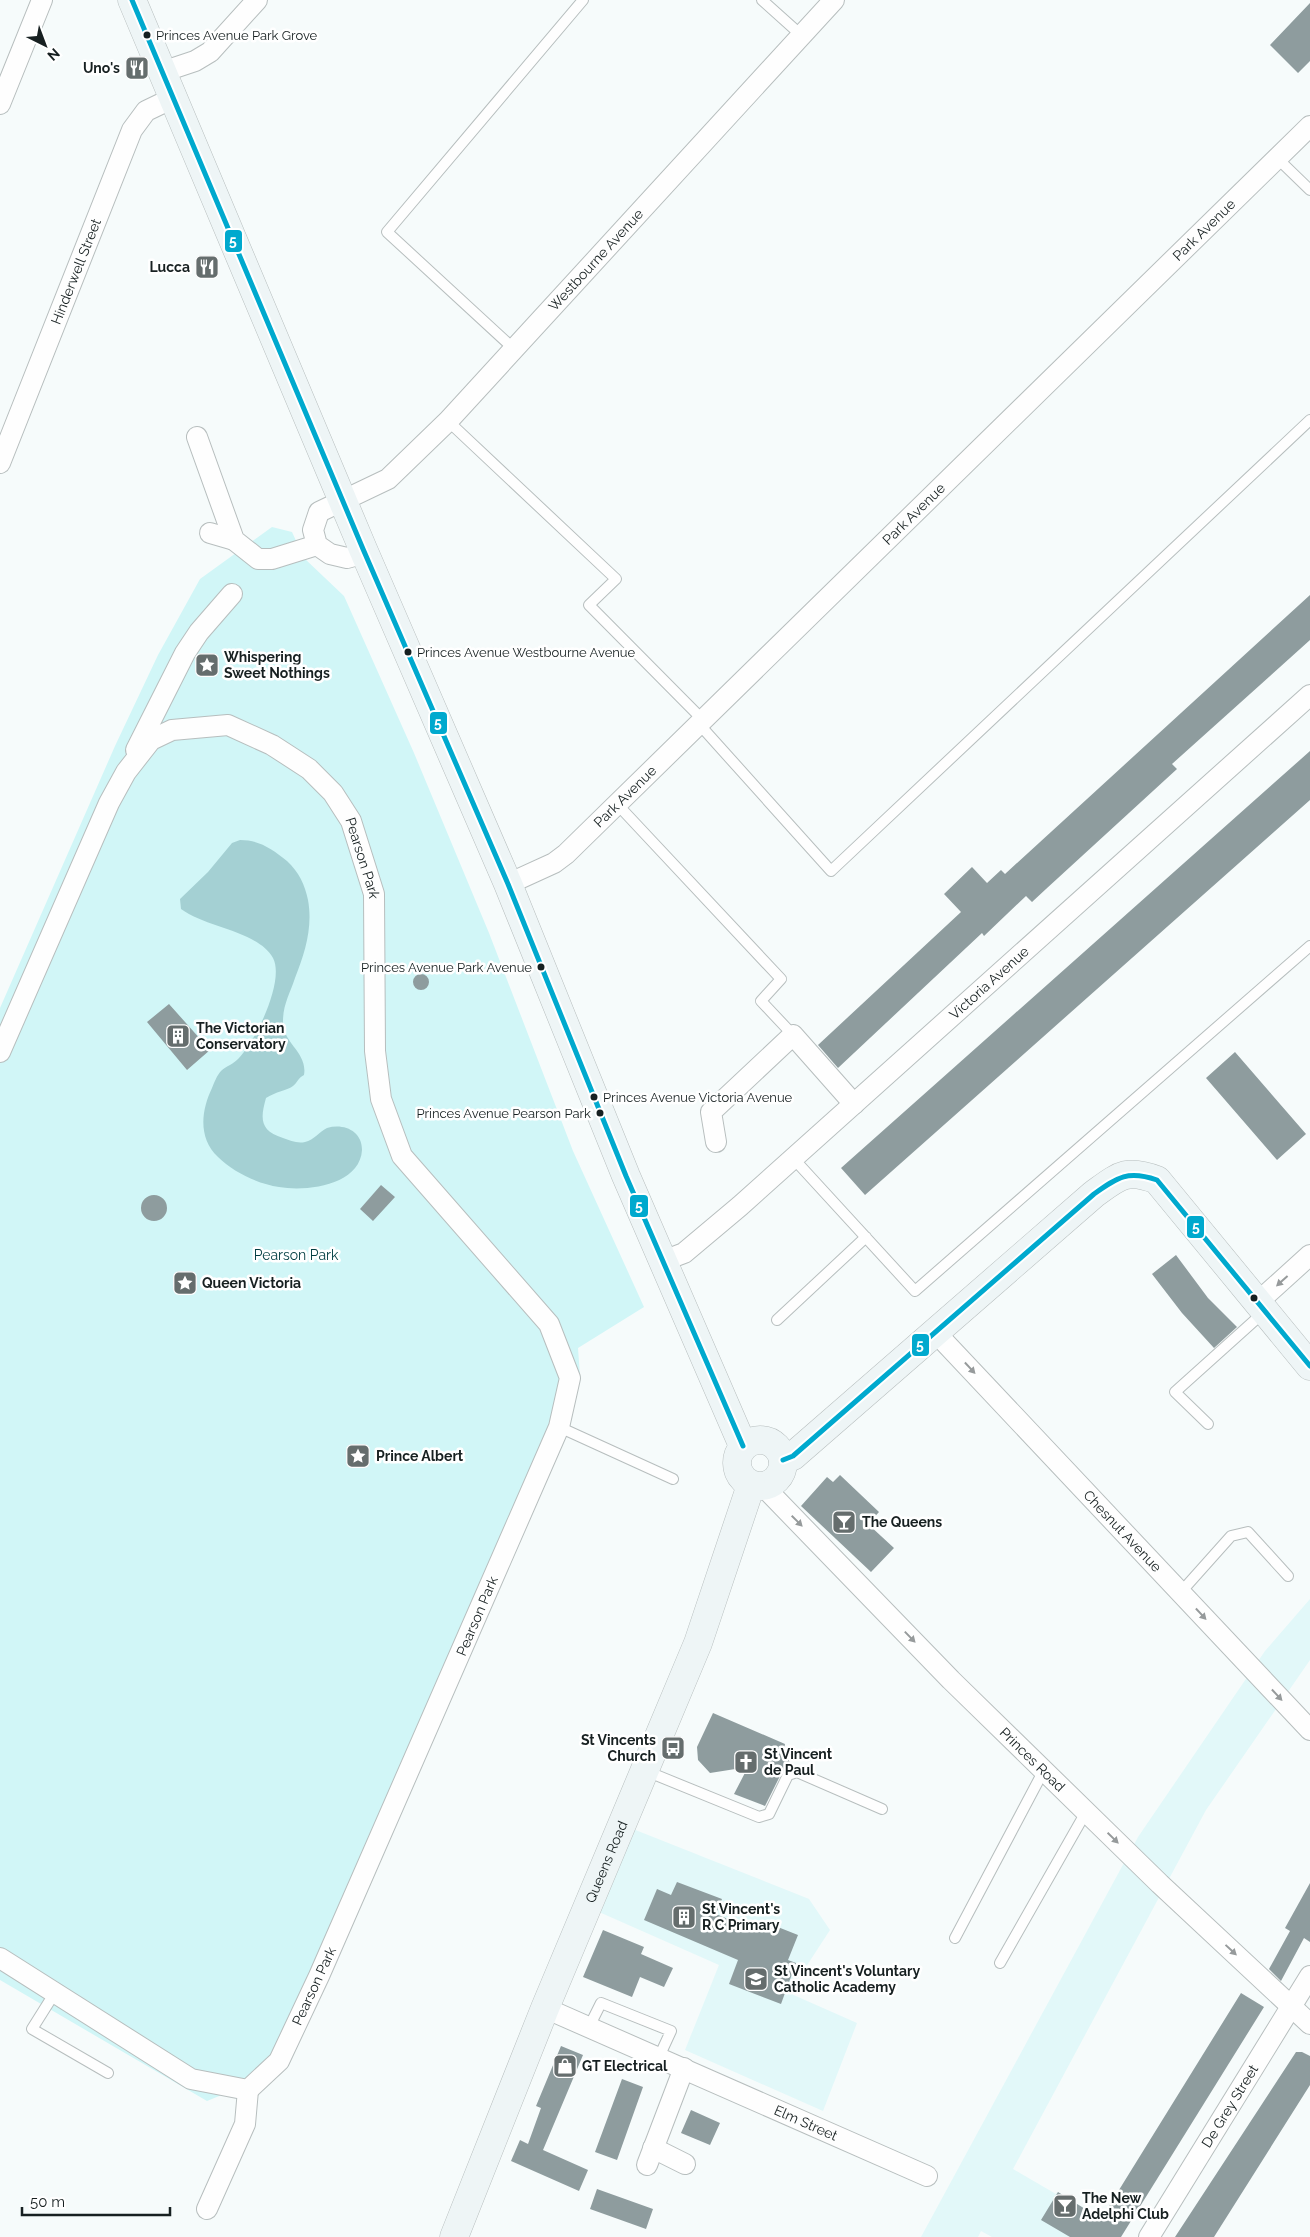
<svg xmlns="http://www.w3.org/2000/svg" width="1310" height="2237" font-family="Raleway,sans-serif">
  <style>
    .built { fill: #e2f8f9 }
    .green { fill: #d1f6f7 }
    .water { fill: #a4d0d3 }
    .building { fill: #8e9c9e }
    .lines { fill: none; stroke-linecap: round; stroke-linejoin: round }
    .lane-casing { stroke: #b7bebe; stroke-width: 12 }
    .street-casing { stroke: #b7bebe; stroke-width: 22 }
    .secondary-casing { stroke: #b7bebe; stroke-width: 29 }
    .lane { stroke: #fefefe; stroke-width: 10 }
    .street { stroke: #fefefe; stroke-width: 20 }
    .secondary { stroke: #eef5f6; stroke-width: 28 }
    .bus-1-casing { stroke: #fff; stroke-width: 9 }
    .bus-1 { stroke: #00a9ce; stroke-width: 5 }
    .oneway { fill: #969a9b }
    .bus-dot { fill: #172021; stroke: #fff; stroke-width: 2 }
    .labels { text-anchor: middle; stroke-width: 5; stroke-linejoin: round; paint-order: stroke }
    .bus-label { font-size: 13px; fill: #172021; stroke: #fff; text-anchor: start }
    .poi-label { font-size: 14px; font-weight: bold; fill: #172021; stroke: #fff; text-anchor: start }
    .street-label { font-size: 14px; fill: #172021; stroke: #fff }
    .park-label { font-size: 14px; fill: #023e42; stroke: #fff }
    .line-badge { stroke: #fff; stroke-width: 2 }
    .badge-label { font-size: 14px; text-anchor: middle; font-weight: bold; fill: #fff }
  </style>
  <rect width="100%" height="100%" fill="#f6fbfb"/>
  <path class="built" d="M1310,1599V1660L1206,1810L1013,2169L1056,2194L1057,2192L1101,2218L1096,2227L1112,2237H992L981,2231L978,2237H921L1138,1837L1265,1651Z
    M633,1829L809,1899L830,1930L789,1993L857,2023L823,2111L685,2050L719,1965L599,1912Z"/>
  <path class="green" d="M272,527L292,532L304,558L344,596L414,753L489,933L573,1151L644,1307L578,1348L580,1376L293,2048L246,2085L207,2101L0,1980V1008L115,746L158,655L200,579Z"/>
  <path class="water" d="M240,840C259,840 272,849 287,861C299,872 305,885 308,900C313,927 305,953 295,978C290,993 283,1005 283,1021C282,1043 308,1052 304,1075C298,1078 297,1083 293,1086C288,1090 275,1092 266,1098C260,1119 260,1131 283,1138C290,1140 297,1144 305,1142C314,1140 320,1131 327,1128C344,1123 362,1131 362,1150C360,1185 307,1192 279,1187C258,1184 233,1172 218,1157C198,1138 201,1111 212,1088C214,1083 217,1075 221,1071C226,1066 234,1064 239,1058C256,1040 285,981 273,958C258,931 207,928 181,909L180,899L208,872L232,843Z"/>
  <path class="building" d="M1310,3V61L1298,73L1270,45Z
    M1310,595V640L1172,764L1177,769L1046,889L1032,902L1026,896L984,936L982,933L838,1068L818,1045L961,912L944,894L972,867L987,883L1001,870L1005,874Z
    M1310,751V800L865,1195L841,1168Z
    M413 982a8 8 0 1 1 16 0a8 8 0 1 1-16 0Z
    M169,1004L210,1050L187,1070L147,1022Z
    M1235,1052L1306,1134L1277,1160L1206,1078Z
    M381,1185L395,1197L373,1221L360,1209Z
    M141 1208a13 13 0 1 1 26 0a13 13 0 1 1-26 0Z
    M1176,1255L1208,1298L1237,1327L1214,1348L1182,1313L1152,1274Z
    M840,1475L879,1512L868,1524L894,1548L871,1572L801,1506L827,1477L833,1482Z
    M713,1713L785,1744L784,1750L789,1753L788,1758L791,1765L782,1772L765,1806L734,1794L748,1767L710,1773L698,1760L697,1747Z
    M677,1882L722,1899L716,1914L756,1931L760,1920L798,1935L788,1960L796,1963L781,2004L729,1984L738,1960L644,1920L657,1889L671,1895Z
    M1310,1883V1942L1304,1938L1281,1981L1269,1969L1290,1931L1285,1928Z
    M603,1930L644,1947L641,1954L673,1968L664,1987L640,1977L632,1997L583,1977Z
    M1241,1993L1264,2007L1121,2237H1070L1041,2220L1058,2192L1101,2219Z
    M561,2046L583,2055L543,2150L588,2170L579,2191L511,2161L520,2140L528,2144L541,2108L536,2106Z
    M1296,2052H1302L1310,2056V2085L1214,2237H1175Z
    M622,2079L643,2087L617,2160L595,2152Z
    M691,2110L720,2123L710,2145L681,2133Z
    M597,2189L653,2209L646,2229L590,2209Z"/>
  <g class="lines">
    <g class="lane-casing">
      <path id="lane" d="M762,0L801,35
        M1277,158L1310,190
        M514,349L387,232L583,0
        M448,421L616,579L589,605L703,720
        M699,724L831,871L1310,420
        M617,804L781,979L761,1001L793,1035
        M793,1158L915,1291L1310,946
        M777,1320L866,1237
        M1208,1424L1175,1392L1264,1312
        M559,1427L673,1479
        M1181,1592L1231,1536L1248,1532L1288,1576
        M646,1771L759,1817L769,1814L788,1775L797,1772L882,1809
        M955,1938L1044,1770
        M1000,1963L1086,1812
        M54,1994L32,2029L108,2073
        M589,2027L601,2003L671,2031L659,2057"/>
    </g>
    <g class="street-casing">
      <g id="street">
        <path d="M162,72L195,61L210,52L257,0"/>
        <path d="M0,104L42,0"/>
        <path d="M197,437L234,540L258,559H272L317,545"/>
        <path id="s1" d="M0,463L132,130L146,111L173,98"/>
        <path d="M210,533L234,540"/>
        <path id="s2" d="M365,553L347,558L330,554L317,545L313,530L319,512L388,479L448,421L834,0"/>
        <path d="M136,750L185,653L199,632L232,594"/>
        <path id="s3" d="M508,884L554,863L566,854L1310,126"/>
        <path id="s4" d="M0,1052L109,803L126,772L151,740L172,730L228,725L272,745L309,769L333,793L351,821L374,894L375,1051L381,1099L402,1156L549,1324L570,1378L559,1427L319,1976L279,2061L248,2090L191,2079L0,1958"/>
        <path d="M716,1142L711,1112L793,1035L854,1104"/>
        <path id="s5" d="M663,1261L684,1253L740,1206L1310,695"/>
        <path d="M1258,1302L1310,1255"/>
        <path id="s6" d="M936,1333L1310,1730"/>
        <path id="s7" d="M763,1486L951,1680L1160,1884L1310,2024"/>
        <path id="s8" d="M545,2008L927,2176"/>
        <path d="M653,2148L685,2164"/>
        <path d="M647,2165L684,2068"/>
        <path d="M207,2209L245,2124L248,2090"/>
        <path id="s9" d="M1149,2237L1310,1976"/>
      </g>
    </g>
    <g class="secondary-casing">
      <g id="secondary">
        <path d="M132,0L363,549L508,884L626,1176L743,1446"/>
        <circle cx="760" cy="1463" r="23"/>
        <path d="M783,1460L793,1456L1094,1194C1119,1176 1126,1168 1157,1180L1310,1366"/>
        <path id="s10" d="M454,2237L545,2008L698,1643L751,1485"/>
      </g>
    </g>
    <use href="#lane" class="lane"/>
    <use href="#street" class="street"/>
    <use href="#secondary" class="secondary"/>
    <g class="bus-1-casing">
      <path id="bus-1" d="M132,0L363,549L508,884L626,1176L743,1446
        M783,1460L793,1456L1094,1194C1118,1177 1128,1170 1157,1180L1310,1366"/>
    </g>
    <use href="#bus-1" class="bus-1"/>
  </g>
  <defs><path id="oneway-solid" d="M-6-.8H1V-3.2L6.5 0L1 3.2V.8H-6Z" transform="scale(1.25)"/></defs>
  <g class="oneway">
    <use href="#oneway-solid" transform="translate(1282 1281) rotate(138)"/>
    <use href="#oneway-solid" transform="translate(970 1368) rotate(47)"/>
    <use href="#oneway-solid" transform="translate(797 1521) rotate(45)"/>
    <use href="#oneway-solid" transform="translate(1201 1614) rotate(47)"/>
    <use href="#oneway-solid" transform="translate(910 1637) rotate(46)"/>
    <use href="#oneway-solid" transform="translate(1277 1695) rotate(47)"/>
    <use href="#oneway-solid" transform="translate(1113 1838) rotate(44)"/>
    <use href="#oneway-solid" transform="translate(1231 1950) rotate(43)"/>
  </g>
  <defs>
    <g id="restaurant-square" transform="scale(1.25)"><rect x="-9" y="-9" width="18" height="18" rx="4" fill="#656d6d" stroke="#fff"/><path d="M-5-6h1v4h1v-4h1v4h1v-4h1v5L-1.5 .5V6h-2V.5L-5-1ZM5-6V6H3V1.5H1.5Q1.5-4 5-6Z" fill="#fff"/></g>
    <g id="sight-square" transform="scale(1.25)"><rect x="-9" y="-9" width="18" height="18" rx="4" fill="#656d6d" stroke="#fff"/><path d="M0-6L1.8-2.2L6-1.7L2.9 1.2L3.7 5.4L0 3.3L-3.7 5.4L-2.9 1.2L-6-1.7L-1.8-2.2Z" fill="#fff"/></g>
    <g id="building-square" transform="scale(1.25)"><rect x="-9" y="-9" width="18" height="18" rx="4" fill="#656d6d" stroke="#fff"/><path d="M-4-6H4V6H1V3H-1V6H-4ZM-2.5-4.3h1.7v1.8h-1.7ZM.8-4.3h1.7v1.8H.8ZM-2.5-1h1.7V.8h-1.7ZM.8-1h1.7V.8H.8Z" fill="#fff"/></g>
    <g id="bar-square" transform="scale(1.25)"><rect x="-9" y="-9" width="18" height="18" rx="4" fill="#656d6d" stroke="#fff"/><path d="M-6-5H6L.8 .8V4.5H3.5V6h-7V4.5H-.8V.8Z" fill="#fff"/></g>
    <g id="bus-square" transform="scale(1.25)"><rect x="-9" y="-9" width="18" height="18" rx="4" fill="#656d6d" stroke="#fff"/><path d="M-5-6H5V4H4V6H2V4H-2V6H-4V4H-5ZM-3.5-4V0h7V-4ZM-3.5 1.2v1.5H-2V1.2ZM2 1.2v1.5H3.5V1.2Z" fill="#fff"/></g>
    <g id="church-square" transform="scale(1.25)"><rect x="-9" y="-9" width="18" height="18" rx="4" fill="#656d6d" stroke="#fff"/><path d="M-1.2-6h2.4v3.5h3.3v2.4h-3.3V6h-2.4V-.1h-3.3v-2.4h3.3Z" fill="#fff"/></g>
    <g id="school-square" transform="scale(1.25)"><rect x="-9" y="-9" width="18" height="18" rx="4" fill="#656d6d" stroke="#fff"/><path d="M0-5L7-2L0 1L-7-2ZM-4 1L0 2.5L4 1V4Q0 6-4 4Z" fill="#fff"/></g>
    <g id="shop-square" transform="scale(1.25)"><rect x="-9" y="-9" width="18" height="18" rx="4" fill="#656d6d" stroke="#fff"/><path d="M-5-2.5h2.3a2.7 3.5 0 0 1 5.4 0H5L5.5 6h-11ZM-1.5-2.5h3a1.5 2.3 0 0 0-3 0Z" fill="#fff"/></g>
  </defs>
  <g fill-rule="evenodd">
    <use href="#restaurant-square" x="137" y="68"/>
    <use href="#restaurant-square" x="207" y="267"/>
    <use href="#sight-square" x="207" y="665"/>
    <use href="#building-square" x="178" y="1036"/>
    <use href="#sight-square" x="185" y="1283"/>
    <use href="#sight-square" x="358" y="1456"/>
    <use href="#bar-square" x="844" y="1522"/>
    <use href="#bus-square" x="673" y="1748"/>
    <use href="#church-square" x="746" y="1762"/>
    <use href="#building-square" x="684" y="1917"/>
    <use href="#school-square" x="756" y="1979"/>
    <use href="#shop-square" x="565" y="2066"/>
    <use href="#bar-square" x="1065" y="2206"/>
  </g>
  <g class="bus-dot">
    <circle cx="147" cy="35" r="4.5"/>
    <circle cx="408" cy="652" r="4.5"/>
    <circle cx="541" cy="967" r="4.5"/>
    <circle cx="594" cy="1097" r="4.5"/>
    <circle cx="600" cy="1113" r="4.5"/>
    <circle cx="1254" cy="1298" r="4.5"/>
  </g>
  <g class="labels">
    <g class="bus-label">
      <text x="156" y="40">Princes Avenue Park Grove</text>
      <text x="417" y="657">Princes Avenue Westbourne Avenue</text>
      <text x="532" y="972" text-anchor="end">Princes Avenue Park Avenue</text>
      <text x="603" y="1102">Princes Avenue Victoria Avenue</text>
      <text x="591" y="1118" text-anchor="end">Princes Avenue Pearson Park</text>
    </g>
    <g class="poi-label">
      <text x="120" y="73" text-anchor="end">Uno's</text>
      <text x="190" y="272" text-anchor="end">Lucca</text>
      <text x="224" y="662">Whispering<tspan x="224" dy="16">Sweet Nothings</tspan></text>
      <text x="196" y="1033">The Victorian<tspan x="196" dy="16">Conservatory</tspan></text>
      <text x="202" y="1288">Queen Victoria</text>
      <text x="376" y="1461">Prince Albert</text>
      <text x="862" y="1527">The Queens</text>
      <text x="656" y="1745" text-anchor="end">St Vincents<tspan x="656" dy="16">Church</tspan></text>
      <text x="764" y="1759">St Vincent<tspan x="764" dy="16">de Paul</tspan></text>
      <text x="702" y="1914">St Vincent's<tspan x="702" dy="16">R C Primary</tspan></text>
      <text x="774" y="1976">St Vincent's Voluntary<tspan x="774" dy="16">Catholic Academy</tspan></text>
      <text x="582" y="2071">GT Electrical</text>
      <text x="1082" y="2203">The New<tspan x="1082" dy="16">Adelphi Club</tspan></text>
    </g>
    <g class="street-label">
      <text dy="5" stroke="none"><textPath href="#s3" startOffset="958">Park Avenue</textPath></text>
      <text dy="5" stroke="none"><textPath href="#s2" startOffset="465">Westbourne Avenue</textPath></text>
      <text dy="5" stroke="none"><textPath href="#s1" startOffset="206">Hinderwell Street</textPath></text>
      <text dy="5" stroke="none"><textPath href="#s3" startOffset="552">Park Avenue</textPath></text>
      <text dy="5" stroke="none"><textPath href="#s3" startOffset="148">Park Avenue</textPath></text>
      <text dy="5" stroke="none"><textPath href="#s4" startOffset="626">Pearson Park</textPath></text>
      <text dy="5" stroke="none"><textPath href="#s5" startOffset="430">Victoria Avenue</textPath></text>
      <text dy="5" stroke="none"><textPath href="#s6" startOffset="272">Chesnut Avenue</textPath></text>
      <text transform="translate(477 1616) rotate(-67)" y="5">Pearson Park</text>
      <text dy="5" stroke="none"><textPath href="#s7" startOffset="384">Princes Road</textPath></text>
      <text dy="5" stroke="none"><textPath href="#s10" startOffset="405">Queens Road</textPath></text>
      <text transform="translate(314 1986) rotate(-65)" y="5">Pearson Park</text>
      <text dy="5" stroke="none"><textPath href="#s9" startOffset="154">De Grey Street</textPath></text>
      <text dy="5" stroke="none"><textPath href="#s8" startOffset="285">Elm Street</textPath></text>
    </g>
    <g class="park-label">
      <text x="296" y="1260">Pearson Park</text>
    </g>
  </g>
  <g class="line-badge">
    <rect x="224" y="229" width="19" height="24" rx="5" fill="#00a9ce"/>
    <rect x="429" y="711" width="19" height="24" rx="5" fill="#00a9ce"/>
    <rect x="629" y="1194" width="20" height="24" rx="5" fill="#00a9ce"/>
    <rect x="1186" y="1215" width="19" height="24" rx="5" fill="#00a9ce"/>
    <rect x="911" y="1333" width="19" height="24" rx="5" fill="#00a9ce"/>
  </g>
  <g class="badge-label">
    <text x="233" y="246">5</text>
    <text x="438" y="728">5</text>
    <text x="639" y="1211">5</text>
    <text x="1196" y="1232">5</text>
    <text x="920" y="1350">5</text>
  </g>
  <g transform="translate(45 45) rotate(138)" stroke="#ffffff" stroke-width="4" paint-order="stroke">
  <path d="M0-4L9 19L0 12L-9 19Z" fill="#172021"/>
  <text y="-8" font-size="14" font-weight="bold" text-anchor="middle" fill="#172021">N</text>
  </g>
  <path d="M22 2207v8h148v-8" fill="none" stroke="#172021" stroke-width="2.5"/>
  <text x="30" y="2207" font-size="15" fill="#172021" stroke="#ffffff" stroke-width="4" paint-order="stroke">50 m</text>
</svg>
